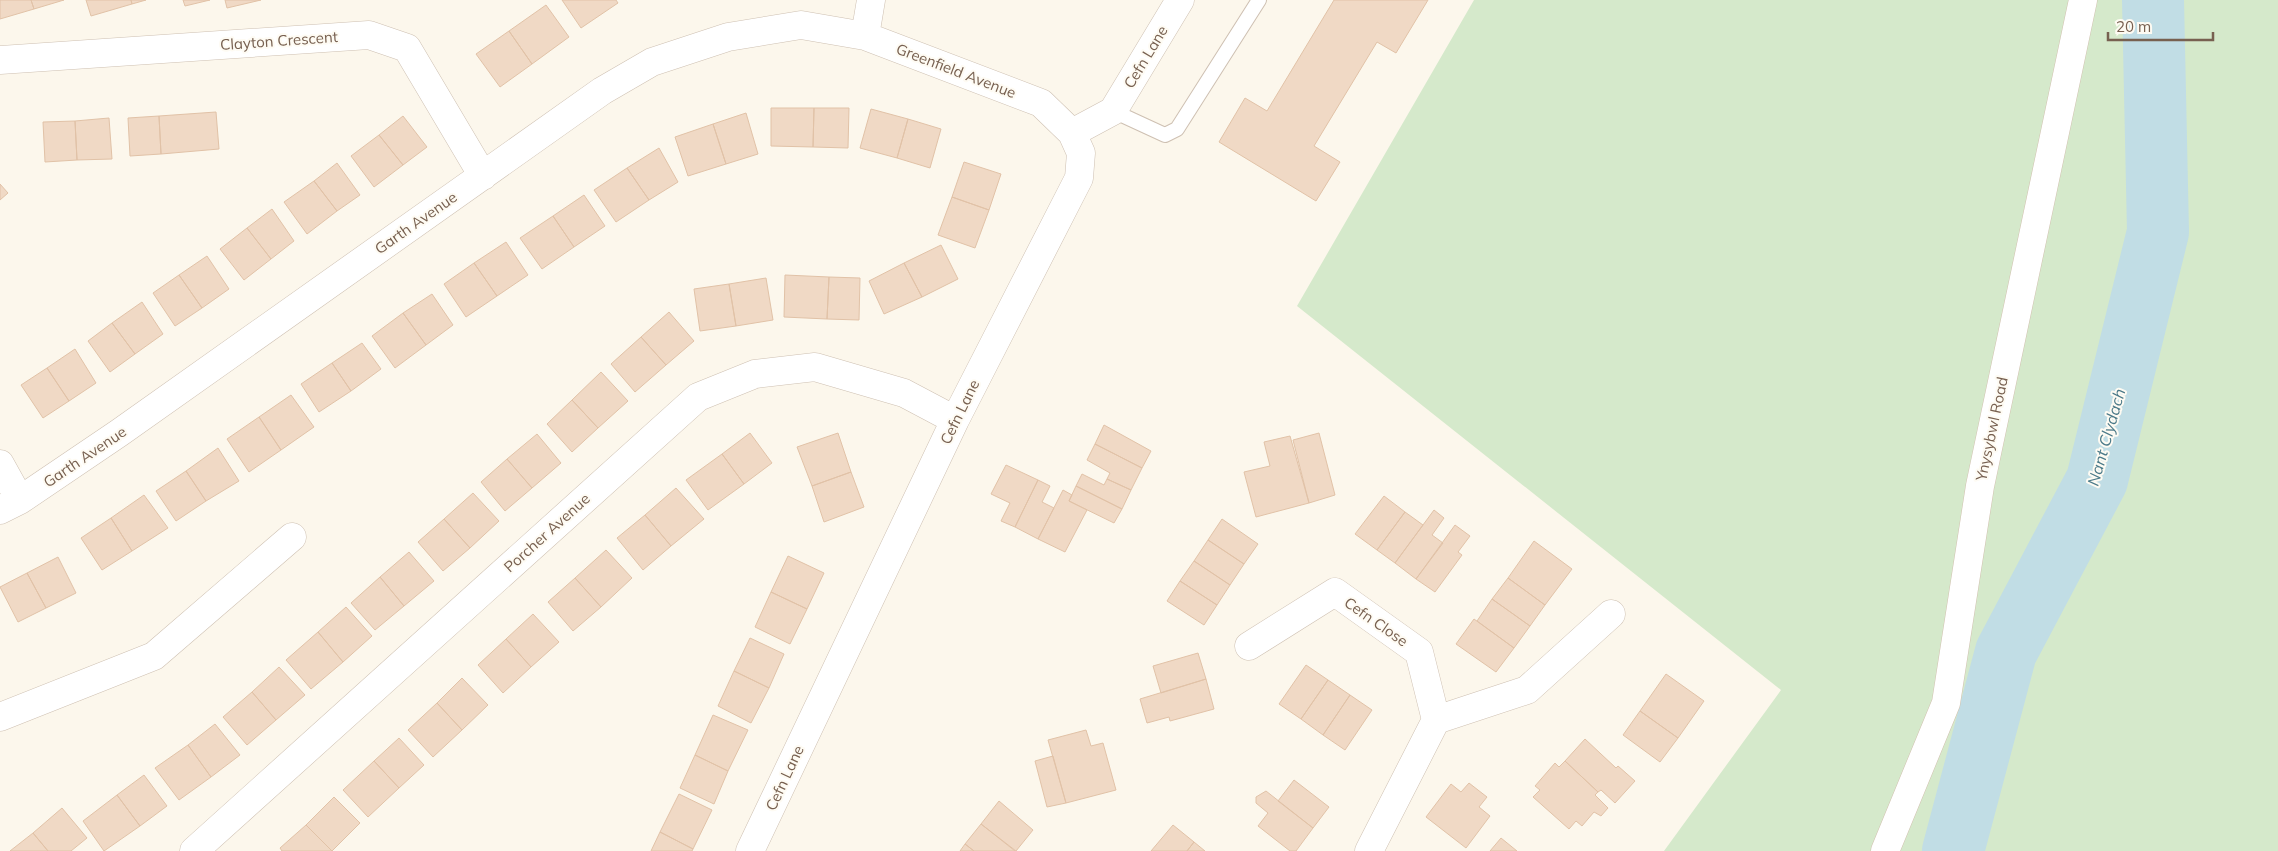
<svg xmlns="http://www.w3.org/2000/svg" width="2278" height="851" font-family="Mulish,sans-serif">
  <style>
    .green { fill: #d5e9cb }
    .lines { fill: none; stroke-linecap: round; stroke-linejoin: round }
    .river { stroke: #c1dde5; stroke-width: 62 }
    .building { fill: #f0d9c5; stroke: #e1c2a7 }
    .lane-casing { stroke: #cec0b2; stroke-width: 16 }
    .street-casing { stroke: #cec0b2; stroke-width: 29 }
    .secondary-casing { stroke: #d1c1b0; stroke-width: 29 }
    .lane { stroke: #fff; stroke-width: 14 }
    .street { stroke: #fff; stroke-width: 28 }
    .secondary { stroke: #fff; stroke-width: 28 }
    .labels { text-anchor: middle; stroke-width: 4; stroke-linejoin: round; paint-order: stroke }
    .street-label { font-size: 15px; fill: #776050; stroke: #fefbf3 }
    .water-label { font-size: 16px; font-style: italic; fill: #4a7988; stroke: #fefbf3 }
  </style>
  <rect width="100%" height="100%" fill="#fcf7ec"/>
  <path class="green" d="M1474,0H2278V851H1664L1781,690L1297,306Z"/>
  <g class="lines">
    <path class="river" d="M1953,851L2006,652L2097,480L2158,232L2153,0"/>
  </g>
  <path class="building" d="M0,0H31L34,9L0,19Z
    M31,0H64L34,9Z
    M86,0H131L132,4L91,16Z
    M131,0H146L132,4Z
    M183,0H210L185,6Z
    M225,0H261L227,8Z
    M562,0H616L618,3L581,28Z
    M1334,0H1428L1396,53L1377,42L1314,146L1340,162L1316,201L1219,142L1245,98L1267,111Z
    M546,5L569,37L532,64L509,31Z
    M509,31L532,64L500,87L476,54Z
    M771,108H814L813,147L771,146Z
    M814,108H849L848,148L813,147Z
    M871,109L908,119L897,158L860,148Z
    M216,112L219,149L161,154L159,116Z
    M746,113L758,154L726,164L713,124Z
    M159,116L161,154L130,156L128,118Z
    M403,116L427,147L403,165L379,135Z
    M109,118L112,159L77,160L75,121Z
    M908,119L941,129L930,168L897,158Z
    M75,121L77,160L45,162L43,122Z
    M713,124L726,164L688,176L675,137Z
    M379,135L403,165L374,187L351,156Z
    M659,148L678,182L649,200L627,168Z
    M964,162L1001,174L989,210L952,197Z
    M337,163L360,195L337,211L314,181Z
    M627,168L649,200L616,222L594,190Z
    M314,181L337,211L307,234L284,202Z
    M0,184L8,193L0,200Z
    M584,195L605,226L574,247L553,216Z
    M952,197L989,210L975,248L938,235Z
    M272,209L294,241L271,259L247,228Z
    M553,216L574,247L542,269L520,238Z
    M247,228L271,259L244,280L220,249Z
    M506,242L528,275L497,296L474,263Z
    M941,245L958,279L922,297L904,263Z
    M207,256L229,289L202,308L179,275Z
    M474,263L497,296L466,317L444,284Z
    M904,263L922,297L884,314L869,281Z
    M179,275L202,308L175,326L153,293Z
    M785,275L829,277L827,319L784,317Z
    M829,277L860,278L859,320L827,319Z
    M766,278L773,320L736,326L729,284Z
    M729,284L736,326L700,331L694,289Z
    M432,294L453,325L426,345L403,313Z
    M142,302L163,334L135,354L112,323Z
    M669,312L694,341L666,365L641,337Z
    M403,313L426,345L395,368L372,336Z
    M112,323L135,354L110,372L88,341Z
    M641,337L666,365L635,392L611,364Z
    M362,343L381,369L351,391L332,363Z
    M75,349L96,383L69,401L47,368Z
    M332,363L351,391L319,412L301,384Z
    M47,368L69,401L43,418L21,385Z
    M601,372L628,401L598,428L572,400Z
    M291,395L314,427L281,450L259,417Z
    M572,400L598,428L572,452L547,424Z
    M259,417L281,450L249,472L227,439Z
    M1104,425L1151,451L1142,468L1095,444Z
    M750,433L772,463L744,484L722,454Z
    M838,433L851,472L812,486L797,447Z
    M1319,433L1335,495L1309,503L1293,440Z
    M537,434L561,463L532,488L507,459Z
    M1290,436L1309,503L1256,517L1244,472L1270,466L1264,442Z
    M1095,444L1142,468L1131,490L1107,479L1110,473L1087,460Z
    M218,448L239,481L206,501L186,471Z
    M722,454L744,484L708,510L686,480Z
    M507,459L532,488L505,511L481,482Z
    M1006,465L1038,480L1015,527L1001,521L1010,503L991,494Z
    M186,471L206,501L176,521L156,491Z
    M851,472L864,507L824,522L812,486Z
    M1082,474L1104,485L1107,479L1131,490L1122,509L1076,486Z
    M1038,480L1050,486L1042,502L1054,508L1038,539L1015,527Z
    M1076,486L1122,509L1114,523L1069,501Z
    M676,488L704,519L671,546L645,515Z
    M1063,490L1072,495L1069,501L1087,510L1065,552L1038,539Z
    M473,493L499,521L470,548L444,519Z
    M144,495L168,528L132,551L111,518Z
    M1384,496L1405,512L1377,550L1355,534Z
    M1434,510L1444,518L1432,535L1443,543L1416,579L1395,563Z
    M1405,512L1423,525L1395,563L1377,550Z
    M645,515L671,546L643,570L617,538Z
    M111,518L132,551L102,570L81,538Z
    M444,519L470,548L443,571L418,542Z
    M1222,519L1258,544L1244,564L1208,540Z
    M1455,525L1470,536L1458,552L1462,555L1435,592L1416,579Z
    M1208,540L1244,564L1230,585L1194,561Z
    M1534,541L1572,569L1545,605L1508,578Z
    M606,550L632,578L601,607L575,578Z
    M409,552L434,581L404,606L380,577Z
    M788,556L824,573L807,609L771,592Z
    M58,557L76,593L46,608L27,573Z
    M1194,561L1230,585L1217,605L1180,581Z
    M27,573L46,608L18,622L0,587Z
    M380,577L404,606L375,630L351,603Z
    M575,578L601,607L573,631L548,602Z
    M1508,578L1545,605L1530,626L1492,599Z
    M1180,581L1217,605L1204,625L1167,601Z
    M771,592L807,609L790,644L755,627Z
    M1492,599L1530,626L1514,648L1477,621Z
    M346,607L372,636L343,662L318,632Z
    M533,614L559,642L531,667L506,639Z
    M1474,619L1514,648L1496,672L1456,644Z
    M318,632L343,662L311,689L286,660Z
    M750,638L784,654L769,688L734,671Z
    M506,639L531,667L503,693L478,665Z
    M1198,653L1206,679L1161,693L1153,666Z
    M1306,665L1328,680L1301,719L1279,704Z
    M279,667L305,695L276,720L252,692Z
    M734,671L769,688L751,723L718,706Z
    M1666,674L1704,701L1678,738L1640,711Z
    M462,678L488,705L462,730L437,703Z
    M1206,679L1214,709L1170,721L1169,717L1147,723L1140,699Z
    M1328,680L1350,695L1323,735L1301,719Z
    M252,692L276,720L247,745L223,717Z
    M1350,695L1372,710L1345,750L1323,735Z
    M437,703L462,730L433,757L408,730Z
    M1640,711L1678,738L1660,762L1623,735Z
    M713,715L748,730L728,771L695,755Z
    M215,724L240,755L211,777L188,745Z
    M1086,730L1091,746L1103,743L1116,790L1066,803L1048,740Z
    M399,738L424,765L399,788L374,761Z
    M1585,739L1616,768L1618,766L1635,781L1615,803L1601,790L1598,792L1565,761Z
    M188,745L211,777L179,800L155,768Z
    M695,755L728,771L714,804L680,788Z
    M1053,756L1066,803L1047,807L1035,761Z
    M374,761L399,788L368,817L343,790Z
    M1565,761L1598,792L1595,795L1608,808L1601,816L1594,812L1582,826L1576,821L1569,829L1533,797L1540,790L1535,786L1555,763L1559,767Z
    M144,775L167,806L140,826L117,795Z
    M1294,780L1329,807L1313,828L1278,801Z
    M1469,783L1487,797L1479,807L1490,816L1466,848L1426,817L1451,784L1461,792Z
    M1266,791L1313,828L1296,851H1290L1258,826L1268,813L1256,803V797Z
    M679,794L712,810L693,849L660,832Z
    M117,795L140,826L104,851L83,821Z
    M334,797L360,823L332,851L306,825Z
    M999,801L1033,830L1016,851L981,824Z
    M62,808L87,838L71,851H48L33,833Z
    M981,824L1015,851H974L965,844Z
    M306,825L332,851H282L280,848Z
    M1173,825L1194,842L1187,851H1151Z
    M660,832L693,849L692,851H651Z
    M33,833L48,851H10Z
    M1501,838L1517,851H1490Z
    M1194,842L1205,851H1187Z
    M965,844L974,851H960Z"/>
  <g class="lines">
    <g class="lane-casing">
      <path id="lane" d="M1113,111L1165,135L1177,129L1259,0"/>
    </g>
    <g class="street-casing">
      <path id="street" d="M0,60L369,35L407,48L483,176
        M1072,133L1113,111L1180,0
        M0,464L20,500
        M0,510L20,500L119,433L602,91L652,62L728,37L801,25L865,36
        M1249,646L1335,592L1419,652L1436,720
        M0,717L154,656L292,537
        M194,851L698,397L755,374L815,367L904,393L955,420
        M750,851L955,420L1079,178L1081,153L1072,133L1041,103L865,36L871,0
        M1369,851L1436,720L1527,690L1611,614"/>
    </g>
    <g class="secondary-casing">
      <path id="secondary" d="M1885,851L1946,703L1980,486L2083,0"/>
    </g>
    <use href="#lane" class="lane"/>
    <use href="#street" class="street"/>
    <use href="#secondary" class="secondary"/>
  </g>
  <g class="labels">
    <g class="street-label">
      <text transform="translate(279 41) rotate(-4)" y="5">Clayton Crescent</text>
      <text transform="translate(1146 57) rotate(-59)" y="5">Cefn Lane</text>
      <text transform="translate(956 71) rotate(21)" y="5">Greenfield Avenue</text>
      <text transform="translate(416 223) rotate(-35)" y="5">Garth Avenue</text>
      <text transform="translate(960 412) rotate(-64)" y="5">Cefn Lane</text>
      <text transform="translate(1992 429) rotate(-78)" y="5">Ynysybwl Road</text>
      <text transform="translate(85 457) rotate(-34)" y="5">Garth Avenue</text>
      <text transform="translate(547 533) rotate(-42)" y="5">Porcher Avenue</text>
      <text transform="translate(1376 622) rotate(35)" y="5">Cefn Close</text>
      <text transform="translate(785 778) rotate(-65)" y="5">Cefn Lane</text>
    </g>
    <g class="water-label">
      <text transform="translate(2106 437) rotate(-74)" y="6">Nant Clydach</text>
    </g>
  </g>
  <path d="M2108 32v8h105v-8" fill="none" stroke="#776050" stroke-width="2.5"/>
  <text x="2116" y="32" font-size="15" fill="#776050" stroke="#fefbf3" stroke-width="4" paint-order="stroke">20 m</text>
</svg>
